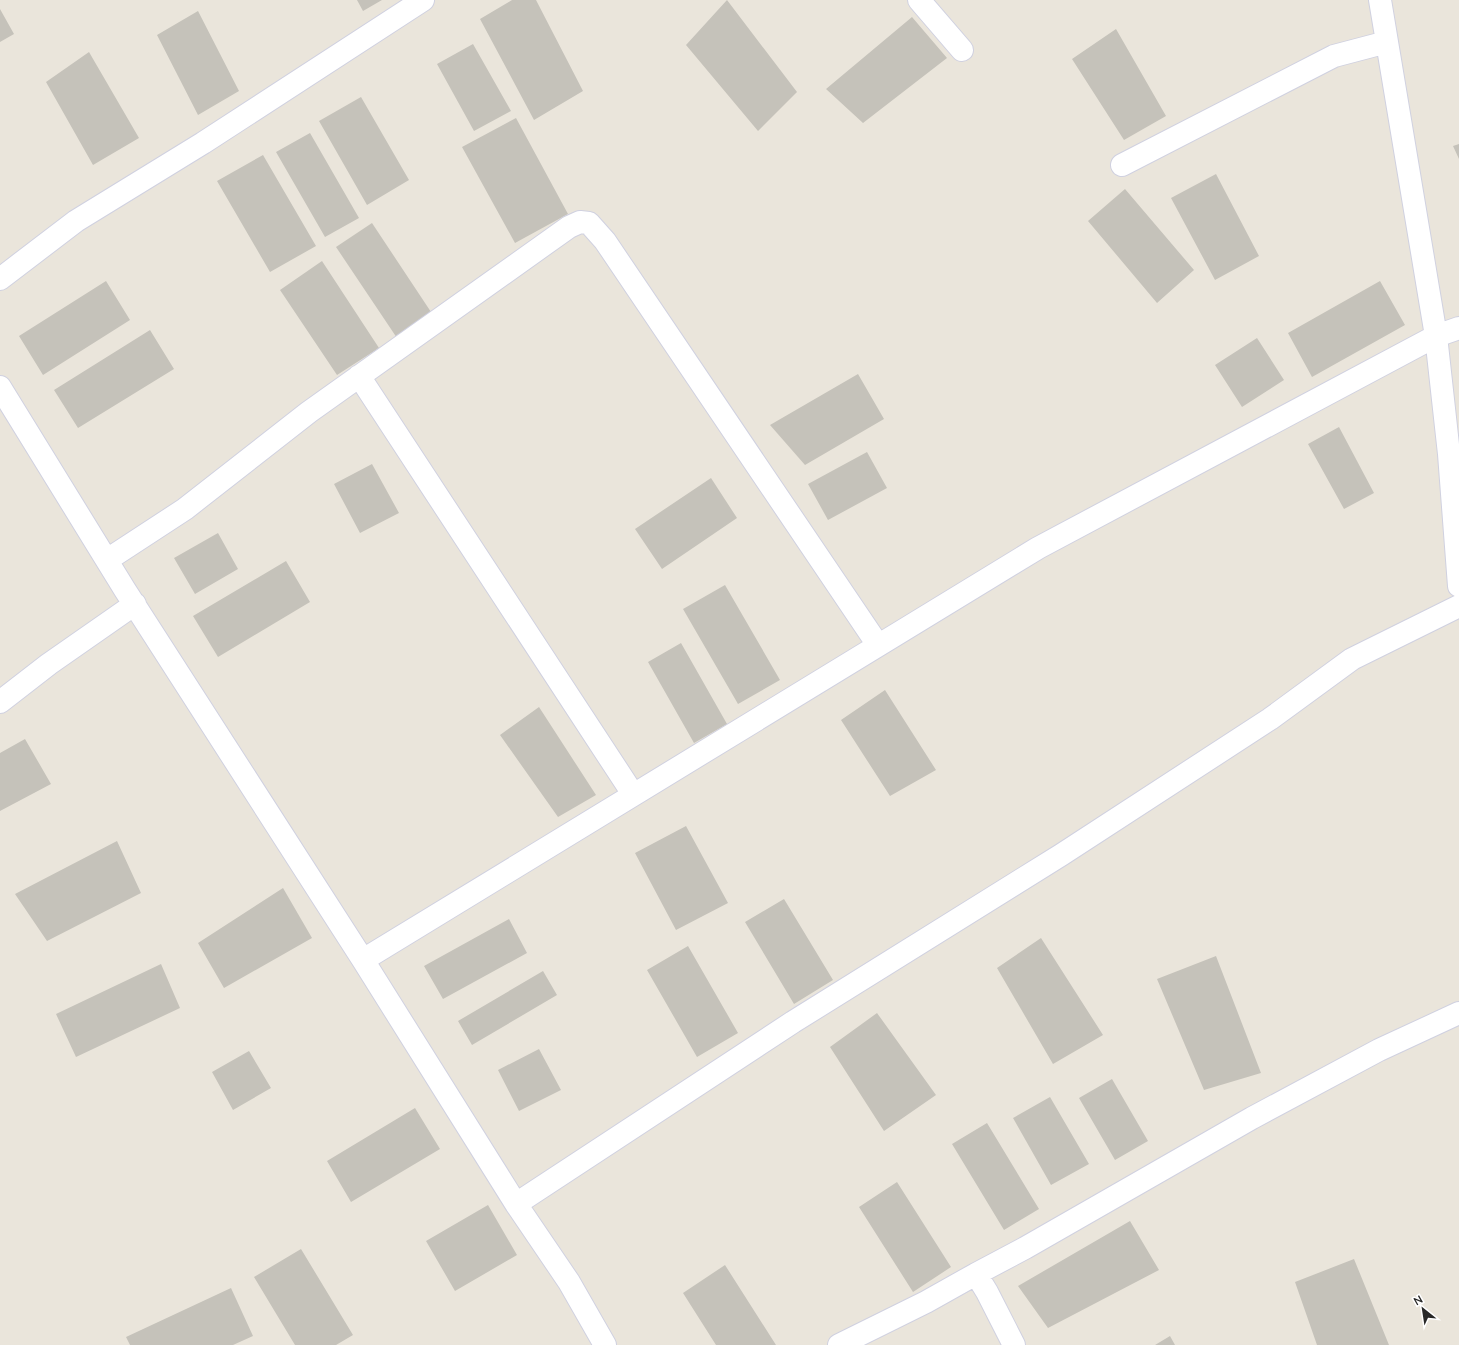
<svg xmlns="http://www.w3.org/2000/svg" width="1459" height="1345" font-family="'Nunito Sans',sans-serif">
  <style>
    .building { fill: #c5c2ba }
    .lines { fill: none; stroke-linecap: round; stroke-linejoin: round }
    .minor-casing { stroke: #d0d1e0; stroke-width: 24 }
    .minor { stroke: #fff; stroke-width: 22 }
  </style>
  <rect width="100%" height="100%" fill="#eae5db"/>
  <path class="building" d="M357,0H382L363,11Z
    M512,0H536L583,91L534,120L480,19Z
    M727,0L797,92L758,131L686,45Z
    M0,9L14,34L0,42Z
    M198,11L239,91L198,115L157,35Z
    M912,17L947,58L863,123L826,89Z
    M1116,29L1166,116L1124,140L1072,59Z
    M473,44L511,111L474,131L437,64Z
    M89,52L139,138L93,165L46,82Z
    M361,97L409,180L367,205L319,121Z
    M516,118L568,214L515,243L462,147Z
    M310,133L359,218L325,237L276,152Z
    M1459,144V159L1453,146Z
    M263,155L316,246L270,272L217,181Z
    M1216,174L1259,256L1215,280L1171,198Z
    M1125,189L1194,270L1157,303L1088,221Z
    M372,223L433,315L397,338L336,247Z
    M322,261L379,348L337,375L280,290Z
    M106,281L130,320L43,375L19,336Z
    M1380,281L1405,325L1312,377L1288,333Z
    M150,330L174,369L78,428L54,390Z
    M1257,338L1284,380L1242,407L1215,365Z
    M858,374L884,419L805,465L770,425Z
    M1339,427L1374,493L1344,509L1308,444Z
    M867,452L887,488L828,520L808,484Z
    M372,464L399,513L360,533L334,484Z
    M711,478L737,518L662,569L635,529Z
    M218,533L238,569L195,594L174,558Z
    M286,561L310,602L218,657L193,616Z
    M725,585L780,680L738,704L683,609Z
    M681,643L727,724L694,743L648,662Z
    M885,690L936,770L890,796L841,720Z
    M539,707L596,795L558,817L500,735Z
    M25,739L51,784L0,811V753Z
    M686,826L728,903L676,930L635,853Z
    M117,841L141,893L47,941L15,894Z
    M283,888L312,938L224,988L198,943Z
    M784,899L833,980L794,1004L745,922Z
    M509,919L527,953L443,999L424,966Z
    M1041,938L1103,1035L1053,1064L997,968Z
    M688,946L738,1033L697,1057L647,970Z
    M1216,956L1261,1073L1204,1090L1157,979Z
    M161,964L180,1008L76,1057L56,1014Z
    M543,971L557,995L472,1045L458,1021Z
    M877,1013L936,1095L884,1131L830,1047Z
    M539,1049L561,1090L519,1111L498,1070Z
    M249,1051L271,1088L233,1110L212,1072Z
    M1112,1079L1148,1141L1115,1160L1079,1098Z
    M1050,1097L1089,1164L1051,1185L1013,1118Z
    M415,1108L440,1149L351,1202L327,1161Z
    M987,1123L1039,1209L1004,1230L952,1144Z
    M897,1182L951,1267L913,1292L859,1207Z
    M488,1205L517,1255L455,1291L426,1241Z
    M1130,1221L1159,1270L1048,1328L1018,1286Z
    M301,1249L353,1335L336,1345H295L254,1277Z
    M1354,1259L1389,1345H1317L1295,1282Z
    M725,1265L776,1345H716L683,1293Z
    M231,1288L253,1336L233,1345H130L126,1337Z
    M1170,1336L1175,1345H1155Z"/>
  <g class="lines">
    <g class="minor-casing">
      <path id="minor" d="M919,0L962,50
        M1380,0L1436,336L1449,454L1459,586
        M1122,165L1334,56L1387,42
        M0,279L76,221L203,143L423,0
        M359,376L633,794
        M0,387L125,590L363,960L516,1204L569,1282L605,1345
        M107,560L185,509L309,412L569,227L580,222L589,223L605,241L878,645
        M0,702L49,664L135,604
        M363,960L1038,548L1436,336L1459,328
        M516,1204L793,1022L1061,855L1270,719L1352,659L1459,606
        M976,1274L1025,1248L1252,1118L1379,1050L1459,1013
        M839,1345L926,1302L976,1274L987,1292L1014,1345"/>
    </g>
    <use href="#minor" class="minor"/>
  </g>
  <g transform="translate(1423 1309) rotate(330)" stroke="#ffffff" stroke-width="3" paint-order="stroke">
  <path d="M0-3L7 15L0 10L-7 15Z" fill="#282828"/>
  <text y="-6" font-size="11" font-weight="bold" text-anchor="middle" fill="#282828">N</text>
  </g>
</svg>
